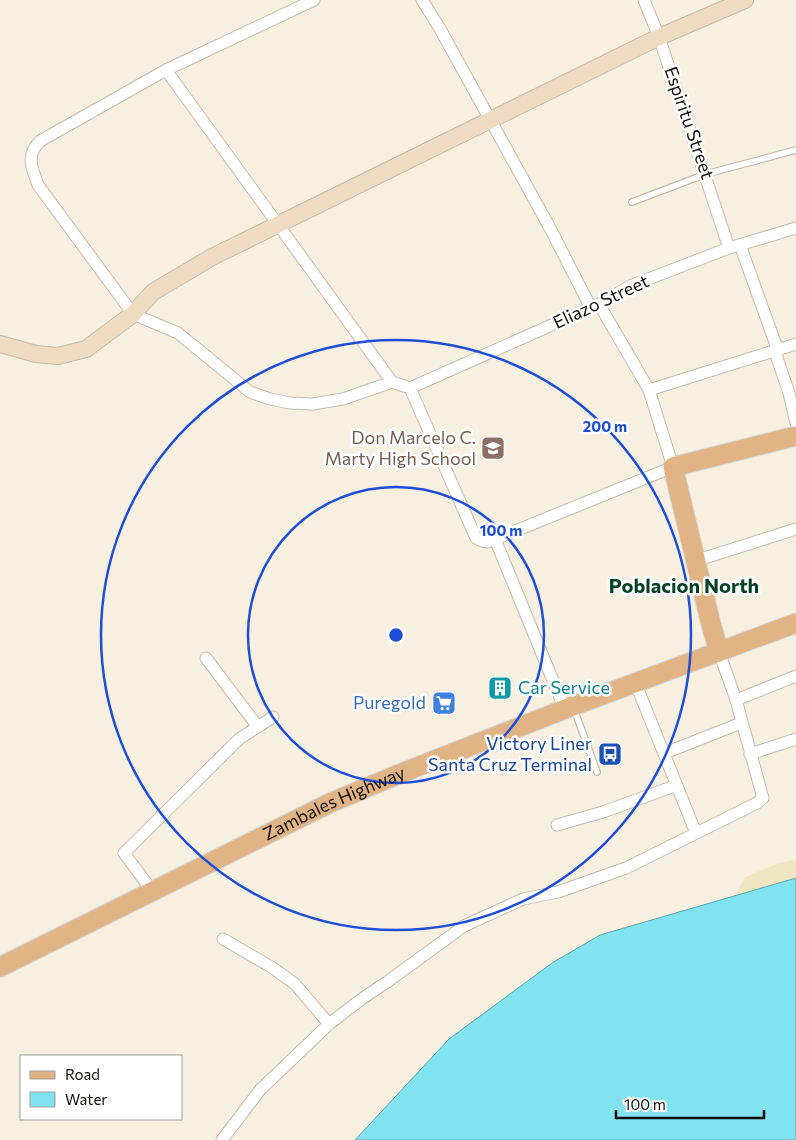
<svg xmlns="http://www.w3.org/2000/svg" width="796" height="1140" font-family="Commissioner,sans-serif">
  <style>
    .sand { fill: #f0e6c1 }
    .water { fill: #81e3f0; stroke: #5fa3ab }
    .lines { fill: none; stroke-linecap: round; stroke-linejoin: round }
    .lane-casing { stroke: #c3bcad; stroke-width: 8 }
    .street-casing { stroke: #c3bcad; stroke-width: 13 }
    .secondary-casing { stroke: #c3bcad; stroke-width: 18 }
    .primary-casing { stroke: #d4d4d3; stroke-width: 21 }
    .lane { stroke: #fff; stroke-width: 5.5 }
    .street { stroke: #fff; stroke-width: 11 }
    .secondary { stroke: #efdac2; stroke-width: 16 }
    .primary { stroke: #e0b485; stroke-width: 19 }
    .ring { fill: none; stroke: #1d4ed8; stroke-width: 2.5 }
    .labels { text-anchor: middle; stroke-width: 5; stroke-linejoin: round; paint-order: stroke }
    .street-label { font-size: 18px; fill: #110e09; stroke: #fff }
    .education-label { font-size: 18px; fill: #785e54; stroke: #fff; text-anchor: end }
    .culture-label { font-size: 18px; fill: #0d838f; stroke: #fff; text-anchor: start }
    .shop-label { font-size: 18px; fill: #366cbe; stroke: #fff; text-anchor: end }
    .transit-label { font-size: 18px; fill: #164399; stroke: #fff; text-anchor: end }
    .quarter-label { font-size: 20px; font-weight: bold; fill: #024123; stroke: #fff }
    .centre { fill: #1d4ed8; stroke: #fff; stroke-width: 2.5 }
    .ring-label { font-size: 15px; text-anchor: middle; font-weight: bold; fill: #1d4ed8; stroke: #fff; stroke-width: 5; stroke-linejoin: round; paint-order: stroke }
  </style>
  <rect width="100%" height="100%" fill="#f7efe0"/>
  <path class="sand" d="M796,860V878L735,896L745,877L779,863Z"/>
  <path class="water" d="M796,878V1140H355L449,1039L552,963L600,935Z"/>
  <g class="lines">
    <g class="lane-casing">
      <path id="lane" d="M632,202L706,174L796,150
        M574,709L597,772"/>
    </g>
    <g class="street-casing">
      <path id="street" d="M314,0L166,70L40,141C25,157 32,167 38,185L133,314L178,333L250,392L270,399L290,403L313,404L343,399L392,382
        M422,0L439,27L550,228L591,308
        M644,0L659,37L729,248
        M166,70L392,382L410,388
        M740,245L777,348V358L789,393L796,423
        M410,388L476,538L482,541L488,542L673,467L649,390L599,304
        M410,388L599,304L630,286L729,248L796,228
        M649,390L796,344
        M495,539L565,710
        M695,561L796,529
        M206,658L258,727
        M635,682L696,833
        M736,700L796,676
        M665,753L741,723
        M750,754L796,739
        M557,825L603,812L677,785
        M153,892L124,853L239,739L273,717
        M223,939L273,968L295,984L329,1024
        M222,1140L260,1090L329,1024L363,998L387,982L464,926L523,899L558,892L626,868L757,803L763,798L736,700L719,652"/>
    </g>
    <g class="secondary-casing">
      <path id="secondary" d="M0,344L36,354L58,356L86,349L133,314L153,292L212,257L659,37L745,0"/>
    </g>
    <g class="primary-casing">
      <g id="primary">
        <path d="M719,652L711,624L673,467L796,436"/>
        <path id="s1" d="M0,967L330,803L399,774L573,706L796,623"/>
      </g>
    </g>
    <use href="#lane" class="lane"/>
    <use href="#street" class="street"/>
    <use href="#secondary" class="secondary"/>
    <use href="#primary" class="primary"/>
  </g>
  <g class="ring">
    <circle cx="396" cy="635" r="148"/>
    <circle cx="396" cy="635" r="295"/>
  </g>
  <defs>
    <g id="school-square" transform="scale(1.25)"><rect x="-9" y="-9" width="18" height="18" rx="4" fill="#8d6e63" stroke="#fff"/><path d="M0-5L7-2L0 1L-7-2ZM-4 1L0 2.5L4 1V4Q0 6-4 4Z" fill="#fff"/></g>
    <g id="building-square" transform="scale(1.25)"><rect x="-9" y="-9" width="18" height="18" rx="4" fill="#0f9aa8" stroke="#fff"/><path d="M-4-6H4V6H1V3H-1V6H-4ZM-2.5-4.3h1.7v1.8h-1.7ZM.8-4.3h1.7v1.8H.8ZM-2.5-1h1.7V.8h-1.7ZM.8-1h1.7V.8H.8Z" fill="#fff"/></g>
    <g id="supermarket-square" transform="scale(1.25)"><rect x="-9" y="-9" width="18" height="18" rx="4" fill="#3f7fe0" stroke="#fff"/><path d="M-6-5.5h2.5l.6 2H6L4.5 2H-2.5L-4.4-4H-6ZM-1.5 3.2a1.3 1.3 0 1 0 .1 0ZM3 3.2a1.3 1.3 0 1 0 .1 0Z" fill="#fff"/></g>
    <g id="bus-square" transform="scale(1.25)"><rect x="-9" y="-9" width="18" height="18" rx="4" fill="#1a4fb4" stroke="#fff"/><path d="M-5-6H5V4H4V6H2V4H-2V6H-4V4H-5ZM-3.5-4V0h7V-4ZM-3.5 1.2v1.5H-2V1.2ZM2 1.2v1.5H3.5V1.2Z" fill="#fff"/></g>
  </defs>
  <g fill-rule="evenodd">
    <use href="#school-square" x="493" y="448"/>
    <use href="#building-square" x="500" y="688"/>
    <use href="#supermarket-square" x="444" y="703"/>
    <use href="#bus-square" x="610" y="754"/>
  </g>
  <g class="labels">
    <g class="street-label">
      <text transform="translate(689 123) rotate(71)" y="6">Espiritu Street</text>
      <text transform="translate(601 302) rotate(-25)" y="6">Eliazo Street</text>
      <text dy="6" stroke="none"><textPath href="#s1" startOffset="372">Zambales Highway</textPath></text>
    </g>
    <g class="education-label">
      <text x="476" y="444">Don Marcelo C.<tspan x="476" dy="21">Marty High School</tspan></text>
    </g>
    <g class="culture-label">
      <text x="518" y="694">Car Service</text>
    </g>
    <g class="shop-label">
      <text x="426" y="709">Puregold</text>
    </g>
    <g class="transit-label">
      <text x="592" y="750">Victory Liner<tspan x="592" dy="21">Santa Cruz Terminal</tspan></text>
    </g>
    <g class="quarter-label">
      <text x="684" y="593">Poblacion North</text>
    </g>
  </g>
  <circle cx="396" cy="635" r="8" class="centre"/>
  <g class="ring-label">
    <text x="605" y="432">200 m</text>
    <text x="501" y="536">100 m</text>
  </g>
  <rect x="20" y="1055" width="162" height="65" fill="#ffffff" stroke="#a09f9d"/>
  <rect x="30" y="1071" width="25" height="8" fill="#e0b485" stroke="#a09f9d"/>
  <text x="65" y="1080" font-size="15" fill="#110e09">Road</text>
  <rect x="30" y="1092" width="25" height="15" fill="#81e3f0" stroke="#a09f9d"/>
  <text x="65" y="1105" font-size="15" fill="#110e09">Water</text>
  <path d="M616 1110v8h148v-8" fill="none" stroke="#110e09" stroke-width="2.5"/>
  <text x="624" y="1110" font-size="15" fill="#110e09" stroke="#ffffff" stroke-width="4" paint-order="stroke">100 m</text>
</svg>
